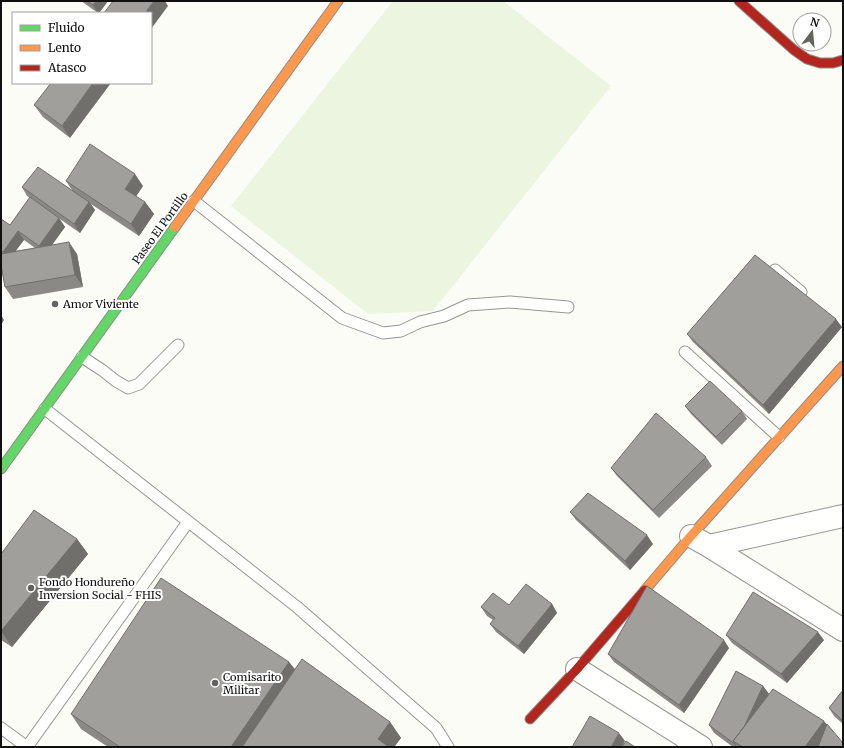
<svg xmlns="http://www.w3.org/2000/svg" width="844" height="748" font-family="Merriweather,serif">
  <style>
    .pitch { fill: #ebf5e0 }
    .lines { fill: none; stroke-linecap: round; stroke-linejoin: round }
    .lane-casing { stroke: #969694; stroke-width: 13 }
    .street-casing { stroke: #969694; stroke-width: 24 }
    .fast-casing { stroke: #8d8d8a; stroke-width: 11 }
    .slow-casing { stroke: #8d8d8a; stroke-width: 11 }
    .jam-casing { stroke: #8d8d8a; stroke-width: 11 }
    .lane { stroke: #fffffe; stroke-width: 11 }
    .street { stroke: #fffffe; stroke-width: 22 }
    .fast { stroke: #63d668; stroke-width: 9 }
    .slow { stroke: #ff974d; stroke-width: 9 }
    .jam { stroke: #b3261e; stroke-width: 9 }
    .wall { fill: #8a8985; fill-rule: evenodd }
    .shaded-wall { fill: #706f6c }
    .building { fill: #a09f9b; stroke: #706f6c }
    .poi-dot { fill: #636360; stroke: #fff; stroke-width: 1.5 }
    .labels { text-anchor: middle; stroke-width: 4; stroke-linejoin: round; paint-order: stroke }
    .street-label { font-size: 11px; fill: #101010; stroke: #fff }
    .poi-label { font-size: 11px; fill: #101010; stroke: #fff; text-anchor: start }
  </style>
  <rect width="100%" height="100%" fill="#fcfcf6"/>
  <path class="pitch" d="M393,1H503L611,86L433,311L368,314L231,206Z"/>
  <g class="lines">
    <g class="lane-casing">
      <path id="lane" d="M194,201L342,318L383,333L401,331L420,322L444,316L468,305L510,302L568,307
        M775,270L801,292
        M685,352L779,437
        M82,357L102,370L116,381L128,388L139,384L178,345
        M45,409L297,607L436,728L448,747
        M1,728L27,747L188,522"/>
    </g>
    <g class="street-casing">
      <path id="street" d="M691,536L709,546L843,630
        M709,546L843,516
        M577,669L701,747"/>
    </g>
    <g class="fast-casing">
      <path id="fast" d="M1,469L175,227"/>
    </g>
    <g class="slow-casing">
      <path id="slow" d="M175,227L338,1
        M645,590L691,536L843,366"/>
    </g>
    <g class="jam-casing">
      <path id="jam" d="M739,1L794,50L807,59L820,63H833L843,60
        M530,719L577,669L645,590"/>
    </g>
    <use href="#lane" class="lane"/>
    <use href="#street" class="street"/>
    <use href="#fast" class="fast"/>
    <use href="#slow" class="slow"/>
    <use href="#jam" class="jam"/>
  </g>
  <path class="wall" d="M81,1H108L99,13H98Z
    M51,83L70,138L43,117L34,105Z
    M66,181L143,186L136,196L145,202L154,214L139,236L91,204L95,210L80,233L27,196L22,187L72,190Z
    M59,218L65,227L51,245L77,254L83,287L13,299L5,287L1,265V219L10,225ZM24,240L35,248L15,251Z
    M842,327L769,414L693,342L687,334Z
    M685,406L742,411L747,419L722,445L691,414Z
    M706,457L712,466L659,518L617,476L611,468Z
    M570,512L653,544L630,570L576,520Z
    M77,539L88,554L12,647L1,640V554Z
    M552,604L557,613L524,654L496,632L490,624L493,620L487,616L481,607L509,605Z
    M726,635L824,640L787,683L732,643Z
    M729,648L684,713L614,662L608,654Z
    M289,662L295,669L390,722L401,738L394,747H108L81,729L71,714Z
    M763,686L769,694L768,696L827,724L843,747H733L714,733L709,725Z
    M843,690V724L834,716L829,708Z"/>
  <path class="shaded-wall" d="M96,1H108L99,13H98L93,5Z
    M154,1H165L168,6L151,29V13H145Z
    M93,83H111L70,138L62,126Z
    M135,174L143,186L133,201L125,189Z
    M89,202L95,210L80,233L74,224Z
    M145,202L154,214L139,236L131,224Z
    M59,218L65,227L45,255L39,246Z
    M18,231L24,240L9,260L3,252Z
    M69,242L77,254L83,287L75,275Z
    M1,315L4,320L1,325Z
    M836,319L842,327L769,414L763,405Z
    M647,535L653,544L630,570L625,561Z
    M77,539L88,554L12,647L1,631Z
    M552,604L557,613L524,654L518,646Z
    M818,632L824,640L787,683L781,674Z
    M724,640L729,648L684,713L679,705Z
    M289,662L300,677L253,747H231Z
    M763,686L769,694L744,747L737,743Z
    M824,721L833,733L822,747H805Z
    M390,722L401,738L394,747H383L378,739Z
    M619,733L625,741L622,747H611Z"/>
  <path class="building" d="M87,1H96L93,5Z
    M113,1H154L145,13H104Z
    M51,83H93L62,126L34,105Z
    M90,144L135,174L125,189L145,202L131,224L66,181Z
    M38,167L89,202L74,224L22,187Z
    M30,197L59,218L39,246L18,231L3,252L1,251V219L10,225Z
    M69,242L75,275L5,287L1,265V254Z
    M755,255L836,319L763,405L687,334Z
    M710,381L742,411L716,437L685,406Z
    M656,413L706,457L653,510L611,468Z
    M588,493L647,535L625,561L570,512Z
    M34,510L77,539L1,631V554Z
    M161,578L289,662L231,747H120L71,714Z
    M526,584L552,604L518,646L490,624L495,618L481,607L493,593L509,605Z
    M647,586L724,640L679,705L608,654Z
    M753,592L818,632L781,674L726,635Z
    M302,659L390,722L378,739L389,747H242Z
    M736,671L763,686L744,727L733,741L736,745L709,725Z
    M773,689L824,721L805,747H743L733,741Z
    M843,690V721L829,708Z
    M590,716L619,733L611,747H572Z
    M827,724L843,743V747H818Z
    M626,741L635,747H622Z"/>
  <g class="poi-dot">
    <circle cx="55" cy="304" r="4"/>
    <circle cx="31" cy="588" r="4"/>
    <circle cx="215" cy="683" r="4"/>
  </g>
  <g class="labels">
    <g class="street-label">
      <text transform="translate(160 228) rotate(-54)" y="4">Paseo El Portillo</text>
    </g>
    <g class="poi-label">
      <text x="63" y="308">Amor Viviente</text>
      <text x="39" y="586">Fondo Hondureño<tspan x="39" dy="13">Inversion Social - FHIS</tspan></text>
      <text x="223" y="681">Comisarito<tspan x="223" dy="13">Militar</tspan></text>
    </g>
  </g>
  <rect width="844" height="748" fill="none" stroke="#101010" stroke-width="4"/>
  <rect x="12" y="12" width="140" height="72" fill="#ffffff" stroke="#9f9f9f"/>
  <rect x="20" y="25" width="20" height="6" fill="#63d668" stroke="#9f9f9f"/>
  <text x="48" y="32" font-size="12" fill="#101010">Fluido</text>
  <rect x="20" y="45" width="20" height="6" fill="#ff974d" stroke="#9f9f9f"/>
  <text x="48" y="52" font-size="12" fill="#101010">Lento</text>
  <rect x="20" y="65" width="20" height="6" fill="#b3261e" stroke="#9f9f9f"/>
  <text x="48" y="72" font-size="12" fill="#101010">Atasco</text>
  <g transform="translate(812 32) rotate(16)"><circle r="19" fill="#ffffff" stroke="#9f9f9f"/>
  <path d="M0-3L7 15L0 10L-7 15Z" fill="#636360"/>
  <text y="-6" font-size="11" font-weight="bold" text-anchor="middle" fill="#101010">N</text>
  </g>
</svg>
